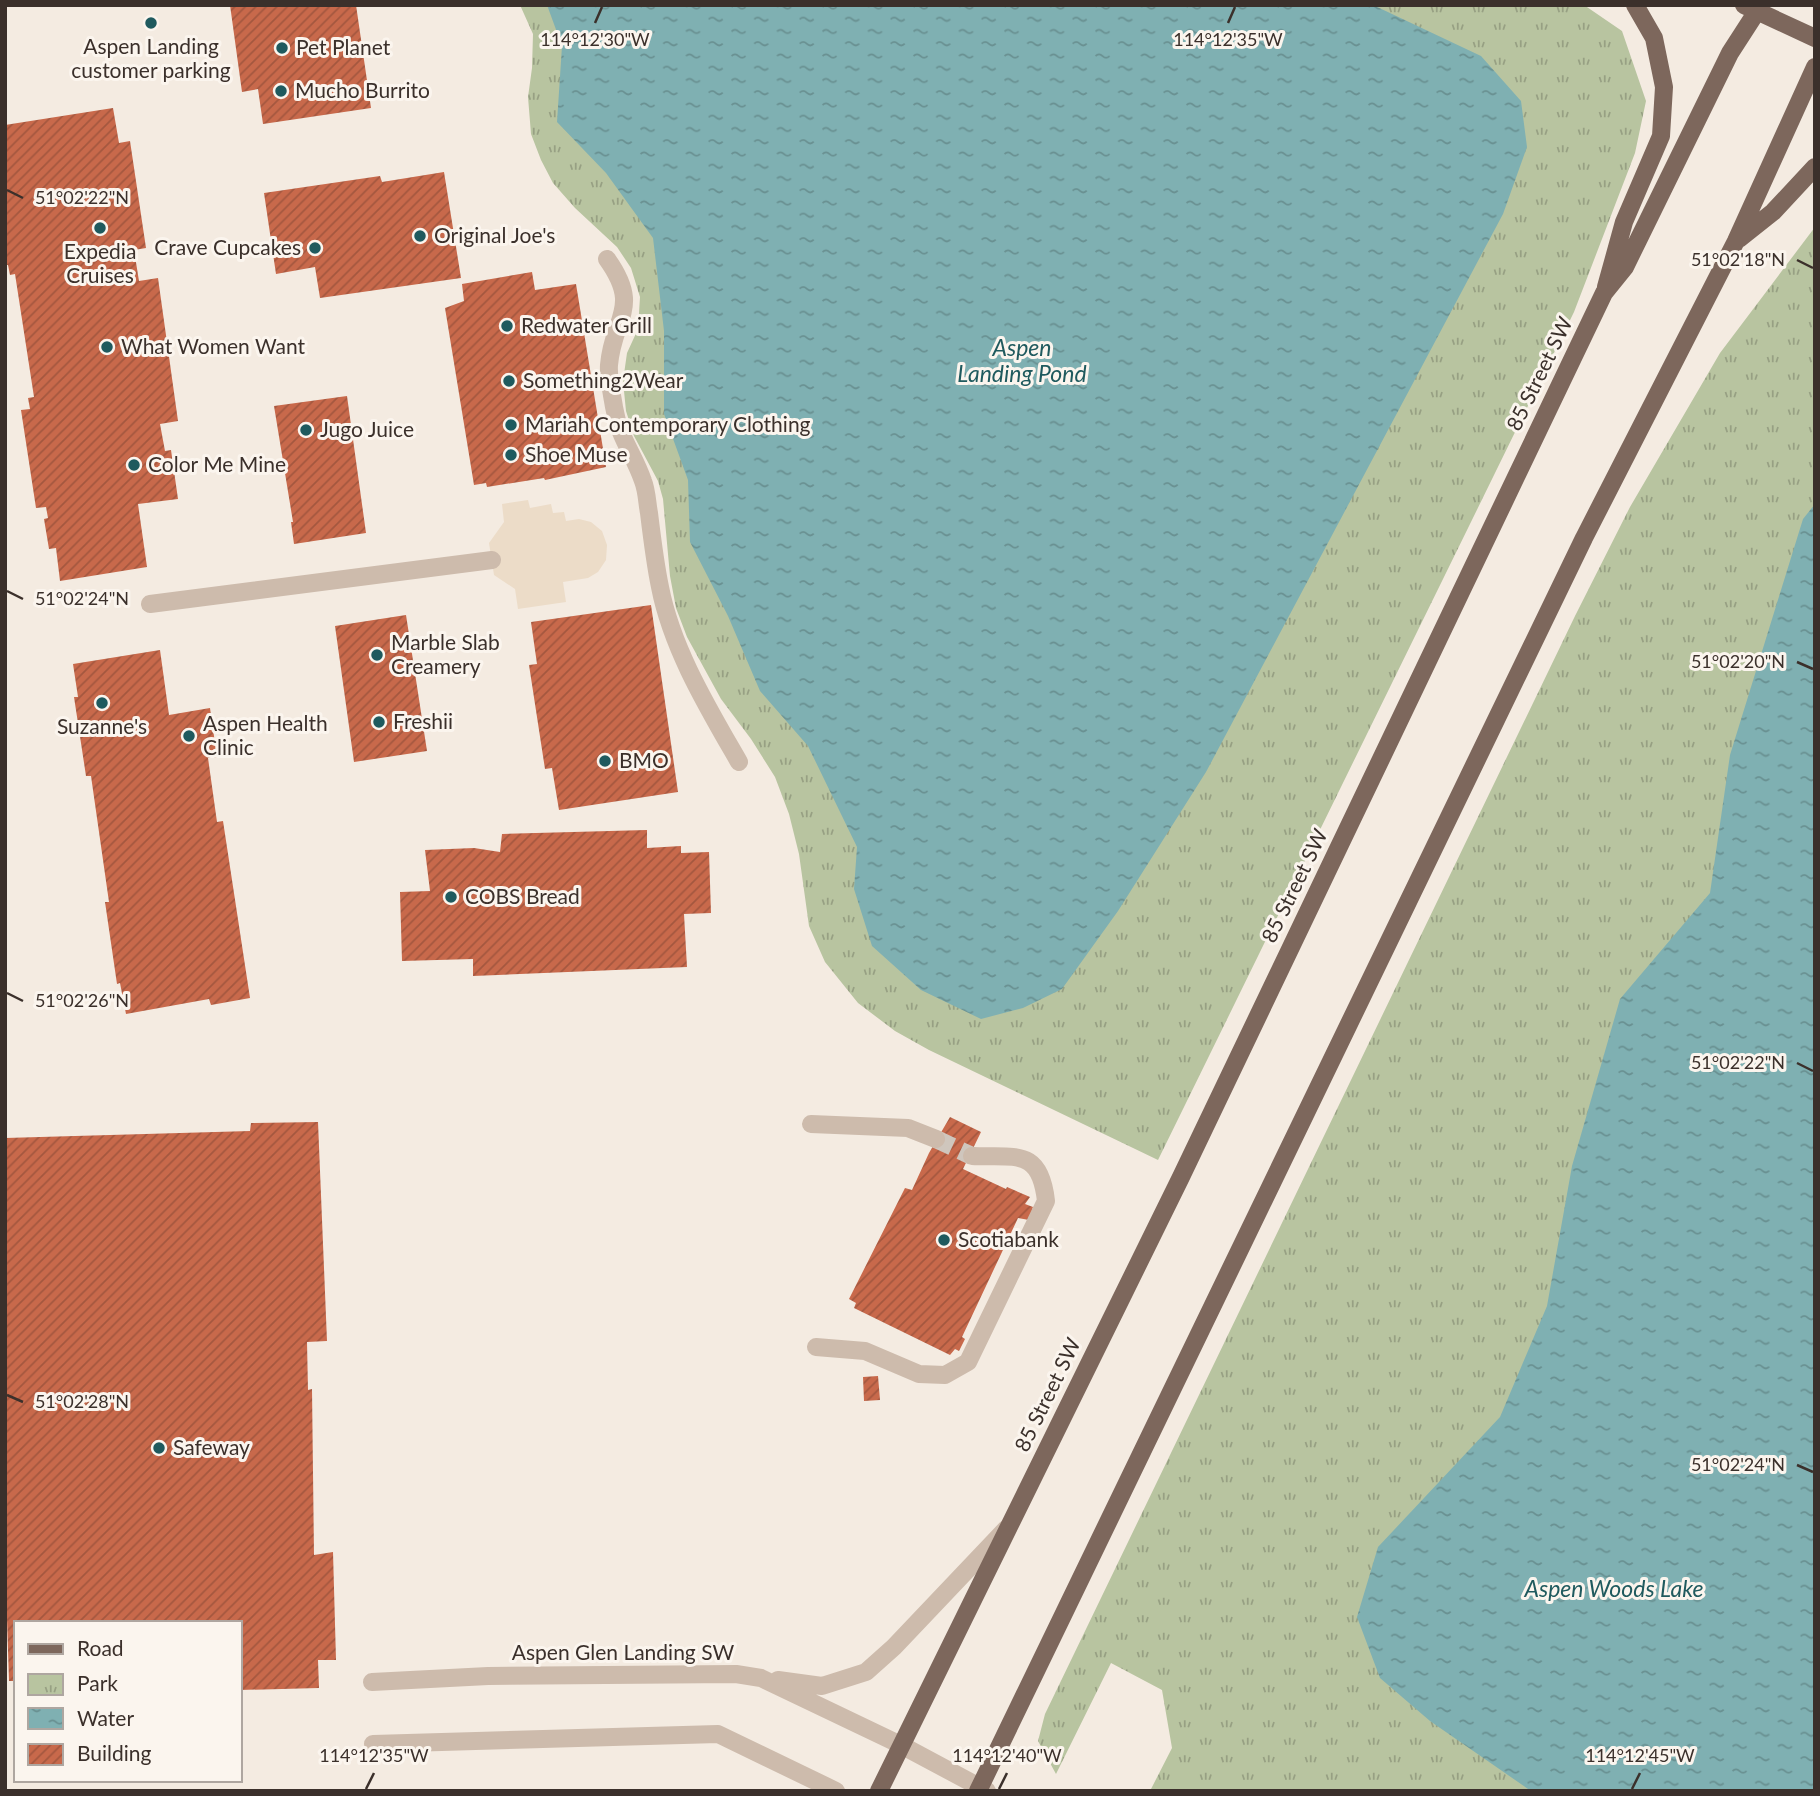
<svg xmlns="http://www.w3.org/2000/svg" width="1820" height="1796" font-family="Lato,sans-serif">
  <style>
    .park { fill: url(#park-tufts) }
    .plaza { fill: #ecdcc8 }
    .water { fill: url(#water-ripples) }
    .building { fill: url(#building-hatch) }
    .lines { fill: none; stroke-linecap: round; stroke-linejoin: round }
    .minor-tunnel { stroke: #cfc6bd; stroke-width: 18; stroke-dasharray: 18 9; stroke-linecap: butt }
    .minor { stroke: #cdbbac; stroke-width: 18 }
    .major { stroke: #7d675c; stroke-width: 18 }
    .ticks { fill: none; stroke: #3b302b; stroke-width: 2.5 }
    .poi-dot { fill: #1f5a5e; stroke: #fbf5ee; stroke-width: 2.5 }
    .labels { text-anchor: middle; stroke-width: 6; stroke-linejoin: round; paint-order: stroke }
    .poi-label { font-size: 21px; fill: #3b302b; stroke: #fbf5ee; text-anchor: start }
    .street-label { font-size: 21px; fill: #3b302b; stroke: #fbf5ee }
    .water-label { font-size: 23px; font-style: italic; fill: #1f5a5e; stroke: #fbf5ee }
    .ticks-label { font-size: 18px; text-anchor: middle; fill: #3b302b; stroke: #fbf5ee; stroke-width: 6; stroke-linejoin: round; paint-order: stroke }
  </style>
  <defs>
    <pattern id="park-tufts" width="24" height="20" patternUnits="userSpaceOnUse" patternTransform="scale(1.75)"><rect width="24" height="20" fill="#b8c4a0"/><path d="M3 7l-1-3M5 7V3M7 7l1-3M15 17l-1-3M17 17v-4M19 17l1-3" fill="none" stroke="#97a083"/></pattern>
    <pattern id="water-ripples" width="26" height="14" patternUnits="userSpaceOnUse" patternTransform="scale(1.75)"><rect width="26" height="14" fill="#7fb0b2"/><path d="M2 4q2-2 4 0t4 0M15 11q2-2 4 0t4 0" fill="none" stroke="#699091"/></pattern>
    <pattern id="building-hatch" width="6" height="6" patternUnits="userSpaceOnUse" patternTransform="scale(1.75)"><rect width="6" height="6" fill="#c8694b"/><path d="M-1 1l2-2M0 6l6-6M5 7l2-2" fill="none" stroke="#a4573f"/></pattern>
  </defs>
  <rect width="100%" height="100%" fill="#f4ebe1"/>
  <path class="park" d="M520,5H1584L1622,31L1646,101L1635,153L1574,312L1158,1160L929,1050L895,1031L858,1003L825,962L809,926L799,854L789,814L775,777L751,739L721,699L687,637L676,608L670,576L663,499L658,481L634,436L626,411L623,381L627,353L638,329L640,297L631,268L617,247L575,208L553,183L541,160L531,134L528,97L532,68L533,34Z
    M1815,227V1791H1150L1172,1748L1162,1690L1111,1663L1056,1774L1038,1741L1045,1714L1575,616L1630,507L1720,353Z"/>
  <path class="plaza" d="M528,500L530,508L551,504L553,513L564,512L566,521L579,519L591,522L602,531L607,545L606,560L598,572L588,578L563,582L566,602L518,609L515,589L494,575L489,543L504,522L502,504Z"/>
  <path class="water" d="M547,5H1373L1481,56L1521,101L1527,147L1503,214L1206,772L1118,911L1062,989L1023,1008L981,1019L921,990L872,946L854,889L857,847L808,746L760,691L728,616L690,542L688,480L664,414V331L653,238L606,173L557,122L562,46Z
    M1815,504V1791H1531L1430,1721L1380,1678L1357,1617L1378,1547L1500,1417L1547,1306L1572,1166L1620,999L1710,893L1730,755L1803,519Z"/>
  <path class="building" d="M230,5H356L371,108L263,124L258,89L242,92Z
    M113,108L119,143L130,141L146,248L134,250L139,281L158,278L178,421L160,424L165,451L171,450L178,499L138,504L147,567L60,581L56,548L49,549L44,519L48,518L46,507L36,508L21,410L30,409L28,398L34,397L15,274L10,275L8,265H5V125Z
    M444,172L461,278L320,298L315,267L276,274L264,193L380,176L382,182Z
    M532,272L535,290L576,284L606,467L545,480L544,478L487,487L486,483L474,485L445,308L464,301L462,284Z
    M347,396L366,533L294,544L291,522H293L274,406Z
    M651,605L678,792L559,810L552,768L545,769L529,665L537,664L531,622Z
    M406,615L427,751L354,762L335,626Z
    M160,650L169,715L210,708L217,757L208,758L217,822L223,821L250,998L211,1005L209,999L126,1014L120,983L117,984L105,902H109L91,776H86L74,697H78L73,664Z
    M647,830V848L681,846V853L709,852L711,913L684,914L687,967L473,976V959L402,961L400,892L430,891L425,850L474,848L500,852L502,834Z
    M950,1117L981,1132L963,1169L1006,1189L1007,1187L1030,1197L1025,1204L1033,1207L1029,1220L1018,1218L962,1337L965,1339L959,1351L955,1349L950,1355L854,1308L856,1303L849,1299L905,1188L912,1190L929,1153Z
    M318,1122L327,1341L307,1342L308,1390L312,1389L314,1555L333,1552L336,1660H318L319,1688L240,1690V1623H16V1681H9L5,1557V1138L250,1131L251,1123Z
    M878,1376L880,1400L864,1401L863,1377Z"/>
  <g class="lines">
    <path class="minor-tunnel" d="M936,1139L972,1156"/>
    <path class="minor" d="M607,259C642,308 613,317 609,365C608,378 612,394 614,407C619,438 634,454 643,481C647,491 647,503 649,513C652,538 655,563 660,587C672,649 708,708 739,762
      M150,604L492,560
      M811,1124L908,1128L936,1139
      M816,1347L865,1351L919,1374L945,1375L968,1362L1046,1201C1040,1147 1015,1158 972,1156
      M778,1680L822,1686L866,1672L894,1647L1006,1529
      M372,1682L488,1676L736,1674L761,1678L901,1745L987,1791
      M373,1744L718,1734L836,1791"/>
    <path class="major" d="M1744,5L1815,38
      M1739,239L1773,212L1815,167
      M1606,287L1624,222L1661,136L1664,87L1654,38L1635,5
      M879,1791L1181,1177L1604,293L1625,267L1730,53L1761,5
      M978,1791L1584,538L1736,241L1815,67"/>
  </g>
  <path class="ticks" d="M595,23L602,7M1228,23L1235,7M7,190L23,198M1797,260L1813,268M7,591L23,599M1797,662L1813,669M7,993L23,1001M1797,1063L1813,1071M7,1395L23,1402M1797,1465L1813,1472M366,1789L374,1773M999,1789L1007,1773M1632,1789L1640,1773"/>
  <g class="poi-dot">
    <circle cx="151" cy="23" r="7"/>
    <circle cx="282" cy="48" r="7"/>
    <circle cx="281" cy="91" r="7"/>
    <circle cx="100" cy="228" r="7"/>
    <circle cx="420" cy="236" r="7"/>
    <circle cx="315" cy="248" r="7"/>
    <circle cx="507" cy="326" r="7"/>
    <circle cx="107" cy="347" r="7"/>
    <circle cx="509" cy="381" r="7"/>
    <circle cx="511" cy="425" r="7"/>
    <circle cx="306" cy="430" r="7"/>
    <circle cx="511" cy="455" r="7"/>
    <circle cx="134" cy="465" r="7"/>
    <circle cx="377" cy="655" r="7"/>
    <circle cx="102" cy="703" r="7"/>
    <circle cx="379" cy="722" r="7"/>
    <circle cx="189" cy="736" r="7"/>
    <circle cx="605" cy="761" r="7"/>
    <circle cx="451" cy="897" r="7"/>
    <circle cx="944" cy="1240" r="7"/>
    <circle cx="159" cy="1448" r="7"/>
  </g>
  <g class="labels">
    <g class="poi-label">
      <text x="151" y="54" text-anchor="middle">Aspen Landing<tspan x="151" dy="24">customer parking</tspan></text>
      <text x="296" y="55">Pet Planet</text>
      <text x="295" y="98">Mucho Burrito</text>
      <text x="434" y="243">Original Joe's</text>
      <text x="301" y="255" text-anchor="end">Crave Cupcakes</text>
      <text x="100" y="259" text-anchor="middle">Expedia<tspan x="100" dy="24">Cruises</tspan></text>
      <text x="521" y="333">Redwater Grill</text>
      <text x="121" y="354">What Women Want</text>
      <text x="523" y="388">Something2Wear</text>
      <text x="525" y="432">Mariah Contemporary Clothing</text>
      <text x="320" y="437">Jugo Juice</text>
      <text x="525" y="462">Shoe Muse</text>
      <text x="148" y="472">Color Me Mine</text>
      <text x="391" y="650">Marble Slab<tspan x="391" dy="24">Creamery</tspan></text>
      <text x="393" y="729">Freshii</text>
      <text x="203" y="731">Aspen Health<tspan x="203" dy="24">Clinic</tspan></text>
      <text x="102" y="734" text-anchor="middle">Suzanne's</text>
      <text x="619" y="768">BMO</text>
      <text x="465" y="904">COBS Bread</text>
      <text x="958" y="1247">Scotiabank</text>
      <text x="173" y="1455">Safeway</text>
    </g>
    <g class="street-label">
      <text transform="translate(1540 374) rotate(-64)" y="7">85 Street SW</text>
      <text transform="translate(1295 886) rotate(-64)" y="7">85 Street SW</text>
      <text transform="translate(1048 1395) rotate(-64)" y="7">85 Street SW</text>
      <text x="623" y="1660">Aspen Glen Landing SW</text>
    </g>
    <g class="water-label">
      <text x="1022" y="356">Aspen<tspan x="1022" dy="26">Landing Pond</tspan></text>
      <text x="1614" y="1597">Aspen Woods Lake</text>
    </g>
  </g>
  <g class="ticks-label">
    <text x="595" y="46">114°12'30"W</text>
    <text x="1228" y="46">114°12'35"W</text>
    <text x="82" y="204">51°02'22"N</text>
    <text x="1738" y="266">51°02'18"N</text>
    <text x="82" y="605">51°02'24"N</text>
    <text x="1738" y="668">51°02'20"N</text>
    <text x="82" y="1007">51°02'26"N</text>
    <text x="1738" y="1069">51°02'22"N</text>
    <text x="82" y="1408">51°02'28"N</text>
    <text x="1738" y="1471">51°02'24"N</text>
    <text x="374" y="1762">114°12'35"W</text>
    <text x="1007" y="1762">114°12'40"W</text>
    <text x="1640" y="1762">114°12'45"W</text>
  </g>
  <rect width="1820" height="1796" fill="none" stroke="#3b302b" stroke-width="14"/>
  <rect x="14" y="1621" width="228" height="161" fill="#fbf5ee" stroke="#aea6a0" stroke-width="2"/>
  <rect x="28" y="1644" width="35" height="10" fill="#7d675c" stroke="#aea6a0" stroke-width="2"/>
  <text x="77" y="1656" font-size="21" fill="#3b302b">Road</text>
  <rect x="28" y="1674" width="35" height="21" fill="url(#park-tufts)" stroke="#aea6a0" stroke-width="2"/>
  <text x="77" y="1691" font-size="21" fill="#3b302b">Park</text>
  <rect x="28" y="1708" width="35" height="21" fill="url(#water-ripples)" stroke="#aea6a0" stroke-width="2"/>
  <text x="77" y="1726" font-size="21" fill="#3b302b">Water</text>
  <rect x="28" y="1744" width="35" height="21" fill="url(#building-hatch)" stroke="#aea6a0" stroke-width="2"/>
  <text x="77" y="1761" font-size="21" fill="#3b302b">Building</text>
</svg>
